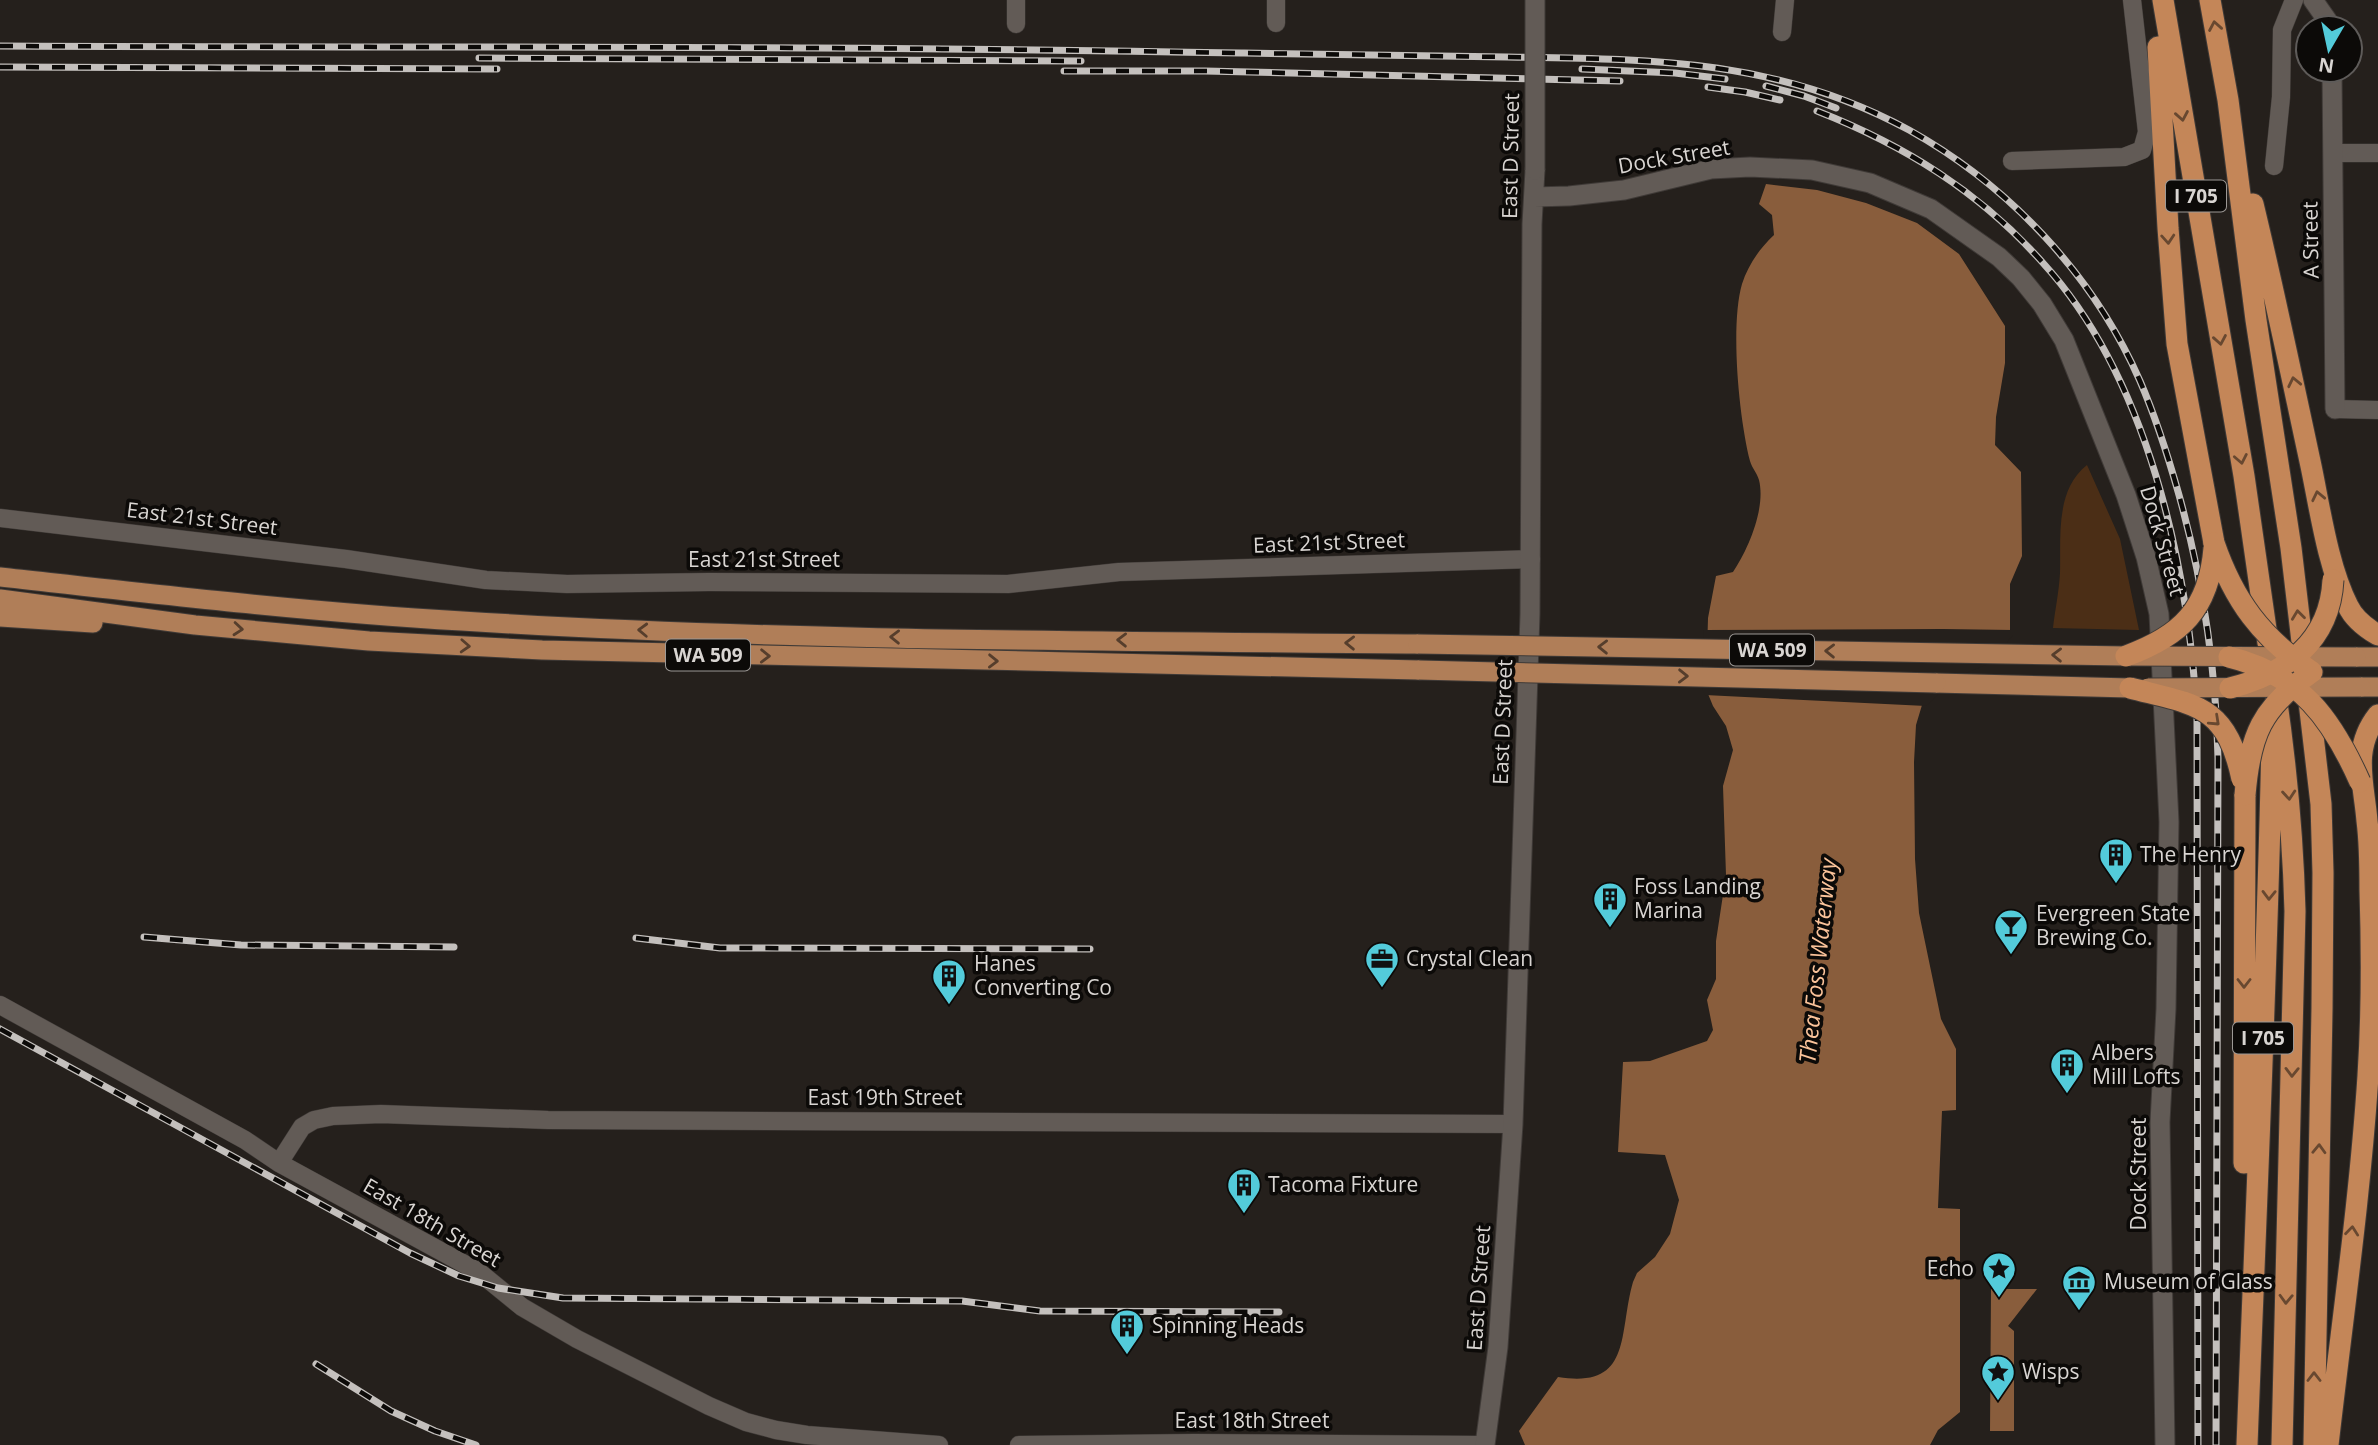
<svg xmlns="http://www.w3.org/2000/svg" width="2378" height="1445" font-family="'Open Sans',sans-serif">
  <style>
    .green { fill: #4b2e16 }
    .water { fill: #895d3c }
    .pier { fill: #25201c }
    .lines { fill: none; stroke-linecap: round; stroke-linejoin: round }
    .minor-casing { stroke: #3f3a37; stroke-width: 19 }
    .tertiary-casing { stroke: #3f3a37; stroke-width: 21 }
    .trunk-casing { stroke: #3f3a37; stroke-width: 21 }
    .motorway-casing { stroke: #3f3a37; stroke-width: 23 }
    .minor { stroke: #625b56; stroke-width: 18 }
    .tertiary { stroke: #625b56; stroke-width: 19 }
    .trunk { stroke: #b07e58; stroke-width: 19 }
    .motorway { stroke: #c48658; stroke-width: 21 }
    .rail-casing { stroke: #c4c0bd; stroke-width: 7 }
    .rail { stroke: #0c0a08; stroke-width: 4.5; stroke-dasharray: 13; stroke-linecap: butt }
    .tertiary-bridge-casing { stroke: #3f3a37; stroke-width: 21; stroke-linecap: butt }
    .trunk-bridge-casing { stroke: #3f3a37; stroke-width: 21; stroke-linecap: butt }
    .motorway-bridge-casing { stroke: #3f3a37; stroke-width: 23; stroke-linecap: butt }
    .tertiary-bridge { stroke: #625b56; stroke-width: 19 }
    .trunk-bridge { stroke: #b07e58; stroke-width: 19 }
    .motorway-bridge { stroke: #c48658; stroke-width: 21 }
    .oneway { stroke: #684830 }
    .oneway2 { stroke: #563e2c }
    .labels { text-anchor: middle; stroke-width: 7; stroke-linejoin: round; paint-order: stroke }
    .shield { fill: #0c0a08; stroke: #9c9895; stroke-width: 2 }
    .shield-label { font-size: 19px; font-weight: bold; fill: #d9d5d2 }
    .street-label { font-size: 21px; fill: #d9d5d2; stroke: #0c0a08 }
    .poi-label { font-size: 21px; fill: #d9d5d2; stroke: #0c0a08; text-anchor: start }
    .water-label { font-size: 23px; font-style: italic; fill: #fbc39a; stroke: #0c0a08 }
  </style>
  <rect width="100%" height="100%" fill="#25201c"/>
  <path class="green" d="M2087,465L2120,539L2139,630L2053,628C2055,610 2059,592 2060,573C2061,537 2055,490 2087,465Z"/>
  <path class="water" d="M1766,184L1817,190L1866,203L1917,223L1959,254L2005,326V363L1996,417L1995,445L2021,472L2022,556L2010,584V635L1955,674L1922,705L1916,725L1914,762L1915,859L1919,913L1941,1019L1956,1049V1110L1942,1111L1938,1208L1960,1209V1412L1938,1430L1930,1445H1525L1519,1431L1558,1377C1633,1389 1618,1334 1633,1282L1637,1273L1655,1257L1670,1234L1679,1200L1665,1155L1618,1152L1623,1062L1650,1061L1707,1041L1713,1030L1707,1000L1716,979V941L1726,875L1723,786L1733,750L1726,726L1713,706L1706,689L1708,618L1716,576L1733,572C1748,550 1766,508 1759,480C1757,473 1752,468 1750,461C1739,418 1730,326 1742,284C1748,265 1760,248 1774,235L1772,215L1759,204Z
    M1991,1289H2037L2008,1326L2014,1331V1431H1990Z"/>
  <path class="pier" d="M1943,629L2013,630V635L1990,663L1957,677L1926,706L1705,695L1702,689L1704,630Z"/>
  <g class="lines">
    <g class="minor-casing">
      <path id="minor" d="M1276,0V23
        M1016,24V0
        M1782,32L1785,0
        M2333,153H2378
        M2012,161L2124,157L2142,150L2147,132L2132,0
        M2274,166L2281,97L2282,30L2294,0
        M2335,409L2378,410
        M0,518L346,559L486,580L567,584L709,582L1008,584L1119,572L1531,559
        M0,1005L245,1140L279,1163L479,1272L522,1307L577,1339L709,1406L746,1422L776,1430L807,1435L939,1445
        M279,1163L302,1127L314,1120L333,1116L381,1114L548,1120L1513,1124
        M1019,1445L1194,1443L1485,1445"/>
    </g>
    <g class="tertiary-casing">
      <path id="tertiary" d="M2313,0L2327,20L2329,28
        M2332,70L2335,409
        M1534,197L1569,196L1624,190L1711,169L1750,167L1812,170L1870,183L1931,209L1999,257L2021,278L2042,304L2064,340L2126,495L2146,557L2159,614L2169,822L2166,1009L2160,1122L2165,1445
        M1485,1445L1498,1347L1513,1124L1530,614L1532,224L1535,170"/>
    </g>
    <g class="trunk-casing">
      <path id="trunk" d="M0,577C154,594 307,612 462,621C780,641 1099,641 1418,644
        M0,599L195,625L369,641L542,650L1419,670
        M0,617L93,623
        M2356,657H2378
        M1936,683L2130,688
        M2361,687H2378"/>
    </g>
    <g class="motorway-casing">
      <path id="motorway" d="M2163,0L2244,476L2268,643
        M2210,0L2228,100L2256,320L2291,548L2321,804L2323,873L2322,1009L2314,1445
        M2158,47L2168,228L2177,344L2214,543
        M2253,204C2274,291 2292,378 2311,466C2320,509 2328,567 2348,606C2354,619 2366,628 2378,635
        M2275,689C2286,763 2293,836 2295,911L2282,1445
        M2244,1163L2245,795
        M2247,1445C2256,1210 2267,976 2272,741
        M2328,1445C2342,1322 2360,1199 2368,1076C2372,1014 2372,952 2370,890C2370,867 2370,844 2367,821C2364,783 2351,749 2378,715"/>
    </g>
    <use href="#minor" class="minor"/>
    <use href="#tertiary" class="tertiary"/>
    <use href="#trunk" class="trunk"/>
    <use href="#motorway" class="motorway"/>
    <g class="rail-casing">
      <path id="rail" d="M0,46C414,48 827,45 1241,53C1330,54 1419,56 1507,57C1651,59 1779,59 1909,130C2010,186 2094,276 2140,381C2156,418 2168,456 2179,495C2203,581 2216,668 2218,758L2216,1445
        M479,58L1081,61
        M0,67L497,69
        M1582,69L1675,73L1725,79
        M1064,71H1205L1620,81
        M1766,86L1804,96L1836,108
        M1708,87L1745,92L1780,100
        M1817,111C1904,145 1980,192 2043,263C2148,378 2188,565 2197,716L2198,1445
        M144,937L241,945L454,947
        M636,938L720,948L1090,949
        M0,1029L410,1253L459,1276L498,1288L563,1298L962,1301L1040,1311L1279,1312
        M316,1364L391,1411L435,1431L476,1445"/>
    </g>
    <use href="#rail" class="rail"/>
    <g class="tertiary-bridge-casing">
      <path id="tertiary-bridge" d="M1535,170V0"/>
    </g>
    <g class="trunk-bridge-casing">
      <path id="trunk-bridge" d="M1418,644L2126,656L2356,657
        M1419,670L1936,683
        M2148,688L2361,687"/>
    </g>
    <g class="motorway-bridge-casing">
      <path id="motorway-bridge" d="M2214,543C2234,601 2261,637 2312,672C2261,708 2250,735 2245,795
        M2126,656C2181,636 2209,609 2214,548
        M2229,657C2301,675 2332,719 2360,782
        M2130,688C2196,705 2226,704 2242,779
        M2230,688C2286,674 2330,641 2333,580"/>
    </g>
    <use href="#tertiary-bridge" class="tertiary-bridge"/>
    <use href="#trunk-bridge" class="trunk-bridge"/>
    <use href="#motorway-bridge" class="motorway-bridge"/>
  </g>
  <defs><path id="oneway-chevron" d="M-2-3.5L2.5 0L-2 3.5" fill="none" stroke-width="1.6" stroke-linecap="round" stroke-linejoin="round" transform="scale(1.75)"/></defs>
  <g class="oneway">
    <use href="#oneway-chevron" transform="translate(2215 26) rotate(-100)"/>
    <use href="#oneway-chevron" transform="translate(2182 116) rotate(80)"/>
    <use href="#oneway-chevron" transform="translate(2168 239) rotate(86)"/>
    <use href="#oneway-chevron" transform="translate(2220 340) rotate(80)"/>
    <use href="#oneway-chevron" transform="translate(2294 382) rotate(-102)"/>
    <use href="#oneway-chevron" transform="translate(2241 459) rotate(79)"/>
    <use href="#oneway-chevron" transform="translate(2318 496) rotate(-102)"/>
    <use href="#oneway-chevron" transform="translate(2298 615) rotate(-97)"/>
    <use href="#oneway-chevron" transform="translate(2215 721) rotate(43)"/>
    <use href="#oneway-chevron" transform="translate(2289 795) rotate(85)"/>
    <use href="#oneway-chevron" transform="translate(2269 895) rotate(91)"/>
    <use href="#oneway-chevron" transform="translate(2244 983) rotate(90)"/>
    <use href="#oneway-chevron" transform="translate(2292 1072) rotate(91)"/>
    <use href="#oneway-chevron" transform="translate(2319 1149) rotate(-88)"/>
    <use href="#oneway-chevron" transform="translate(2352 1231) rotate(-84)"/>
    <use href="#oneway-chevron" transform="translate(2286 1299) rotate(92)"/>
    <use href="#oneway-chevron" transform="translate(2314 1377) rotate(-90)"/>
  </g>
  <g class="oneway2">
    <use href="#oneway-chevron" transform="translate(238 629) rotate(5)"/>
    <use href="#oneway-chevron" transform="translate(643 630) rotate(-178)"/>
    <use href="#oneway-chevron" transform="translate(895 637) rotate(-179)"/>
    <use href="#oneway-chevron" transform="translate(1122 640) rotate(-179)"/>
    <use href="#oneway-chevron" transform="translate(1350 643) rotate(-179)"/>
    <use href="#oneway-chevron" transform="translate(465 646) rotate(3)"/>
    <use href="#oneway-chevron" transform="translate(1603 647) rotate(-179)"/>
    <use href="#oneway-chevron" transform="translate(1830 651) rotate(-179)"/>
    <use href="#oneway-chevron" transform="translate(2057 655) rotate(-179)"/>
    <use href="#oneway-chevron" transform="translate(765 656) rotate(1)"/>
    <use href="#oneway-chevron" transform="translate(993 661) rotate(1)"/>
    <use href="#oneway-chevron" transform="translate(1683 676) rotate(1)"/>
  </g>
  <defs>
    <g id="building-pin" transform="scale(1.75)"><path d="M0 17L-7.5 6A9.5 9.5 0 1 1 7.5 6Z" fill="#53cbda" stroke="#0c0a08"/><path d="M-4-6H4V6H1V3H-1V6H-4ZM-2.5-4.3h1.7v1.8h-1.7ZM.8-4.3h1.7v1.8H.8ZM-2.5-1h1.7V.8h-1.7ZM.8-1h1.7V.8H.8Z" fill="#111"/></g>
    <g id="bar-pin" transform="scale(1.75)"><path d="M0 17L-7.5 6A9.5 9.5 0 1 1 7.5 6Z" fill="#53cbda" stroke="#0c0a08"/><path d="M-6-5H6L.8 .8V4.5H3.5V6h-7V4.5H-.8V.8Z" fill="#111"/></g>
    <g id="office-pin" transform="scale(1.75)"><path d="M0 17L-7.5 6A9.5 9.5 0 1 1 7.5 6Z" fill="#53cbda" stroke="#0c0a08"/><path d="M-6-3h4V-5.5h4V-3h4V5H-6ZM-1-4.5V-3h2v-1.5ZM-6 0V1H6V0Z" fill="#111"/></g>
    <g id="sight-pin" transform="scale(1.75)"><path d="M0 17L-7.5 6A9.5 9.5 0 1 1 7.5 6Z" fill="#53cbda" stroke="#0c0a08"/><path d="M0-6L1.8-2.2L6-1.7L2.9 1.2L3.7 5.4L0 3.3L-3.7 5.4L-2.9 1.2L-6-1.7L-1.8-2.2Z" fill="#111"/></g>
    <g id="museum-pin" transform="scale(1.75)"><path d="M0 17L-7.5 6A9.5 9.5 0 1 1 7.5 6Z" fill="#53cbda" stroke="#0c0a08"/><path d="M0-6L6-3V-2H-6V-3ZM-5-1h2V3h-2ZM-1-1h2V3h-2ZM3-1h2V3H3ZM-6 4H6V6H-6Z" fill="#111"/></g>
  </defs>
  <g fill-rule="evenodd">
    <use href="#building-pin" x="2116" y="855"/>
    <use href="#building-pin" x="1610" y="899"/>
    <use href="#bar-pin" x="2011" y="926"/>
    <use href="#office-pin" x="1382" y="959"/>
    <use href="#building-pin" x="949" y="976"/>
    <use href="#building-pin" x="2067" y="1065"/>
    <use href="#building-pin" x="1244" y="1185"/>
    <use href="#sight-pin" x="1999" y="1269"/>
    <use href="#museum-pin" x="2079" y="1282"/>
    <use href="#building-pin" x="1127" y="1326"/>
    <use href="#sight-pin" x="1998" y="1372"/>
  </g>
  <g class="labels">
    <g class="shield">
      <rect x="2166" y="180.5" width="60" height="31" rx="5"/>
      <rect x="1730" y="634.5" width="84" height="31" rx="5"/>
      <rect x="666" y="639.5" width="84" height="31" rx="5"/>
      <rect x="2233" y="1022.5" width="60" height="31" rx="5"/>
    </g>
    <g class="shield-label">
      <text x="2196" y="203">I 705</text>
      <text x="1772" y="657">WA 509</text>
      <text x="708" y="662">WA 509</text>
      <text x="2263" y="1045">I 705</text>
    </g>
    <g class="street-label">
      <text transform="translate(1511 156) rotate(-89)" y="7">East D Street</text>
      <text transform="translate(1674 157) rotate(-10)" y="7">Dock Street</text>
      <text transform="translate(2311 240) rotate(-91)" y="7">A Street</text>
      <text transform="translate(202 519) rotate(7)" y="7">East 21st Street</text>
      <text transform="translate(2162 541) rotate(74)" y="7">Dock Street</text>
      <text transform="translate(1329 543) rotate(-2)" y="7">East 21st Street</text>
      <text x="764" y="567">East 21st Street</text>
      <text transform="translate(1503 722) rotate(-88)" y="7">East D Street</text>
      <text x="885" y="1105">East 19th Street</text>
      <text transform="translate(2139 1174) rotate(-90)" y="7">Dock Street</text>
      <text transform="translate(432 1223) rotate(30)" y="7">East 18th Street</text>
      <text transform="translate(1479 1288) rotate(-86)" y="7">East D Street</text>
      <text x="1252" y="1428">East 18th Street</text>
    </g>
    <g class="poi-label">
      <text x="2140" y="862">The Henry</text>
      <text x="1634" y="894">Foss Landing<tspan x="1634" dy="24">Marina</tspan></text>
      <text x="2036" y="921">Evergreen State<tspan x="2036" dy="24">Brewing Co.</tspan></text>
      <text x="1406" y="966">Crystal Clean</text>
      <text x="974" y="971">Hanes<tspan x="974" dy="24">Converting Co</tspan></text>
      <text x="2092" y="1060">Albers<tspan x="2092" dy="24">Mill Lofts</tspan></text>
      <text x="1268" y="1192">Tacoma Fixture</text>
      <text x="1974" y="1276" text-anchor="end">Echo</text>
      <text x="2104" y="1289">Museum of Glass</text>
      <text x="1152" y="1333">Spinning Heads</text>
      <text x="2022" y="1379">Wisps</text>
    </g>
    <g class="water-label">
      <text transform="translate(1818 961) rotate(-84)" y="8">Thea Foss Waterway</text>
    </g>
  </g>
  <g transform="translate(2329 49) rotate(189)"><circle r="33" fill="#0c0a08" stroke="#5e5b59" stroke-width="2"/>
  <path d="M0-5L12 26L0 18L-12 26Z" fill="#53cbda"/>
  <text y="-10" font-size="19" font-weight="bold" text-anchor="middle" fill="#d9d5d2">N</text>
  </g>
</svg>
